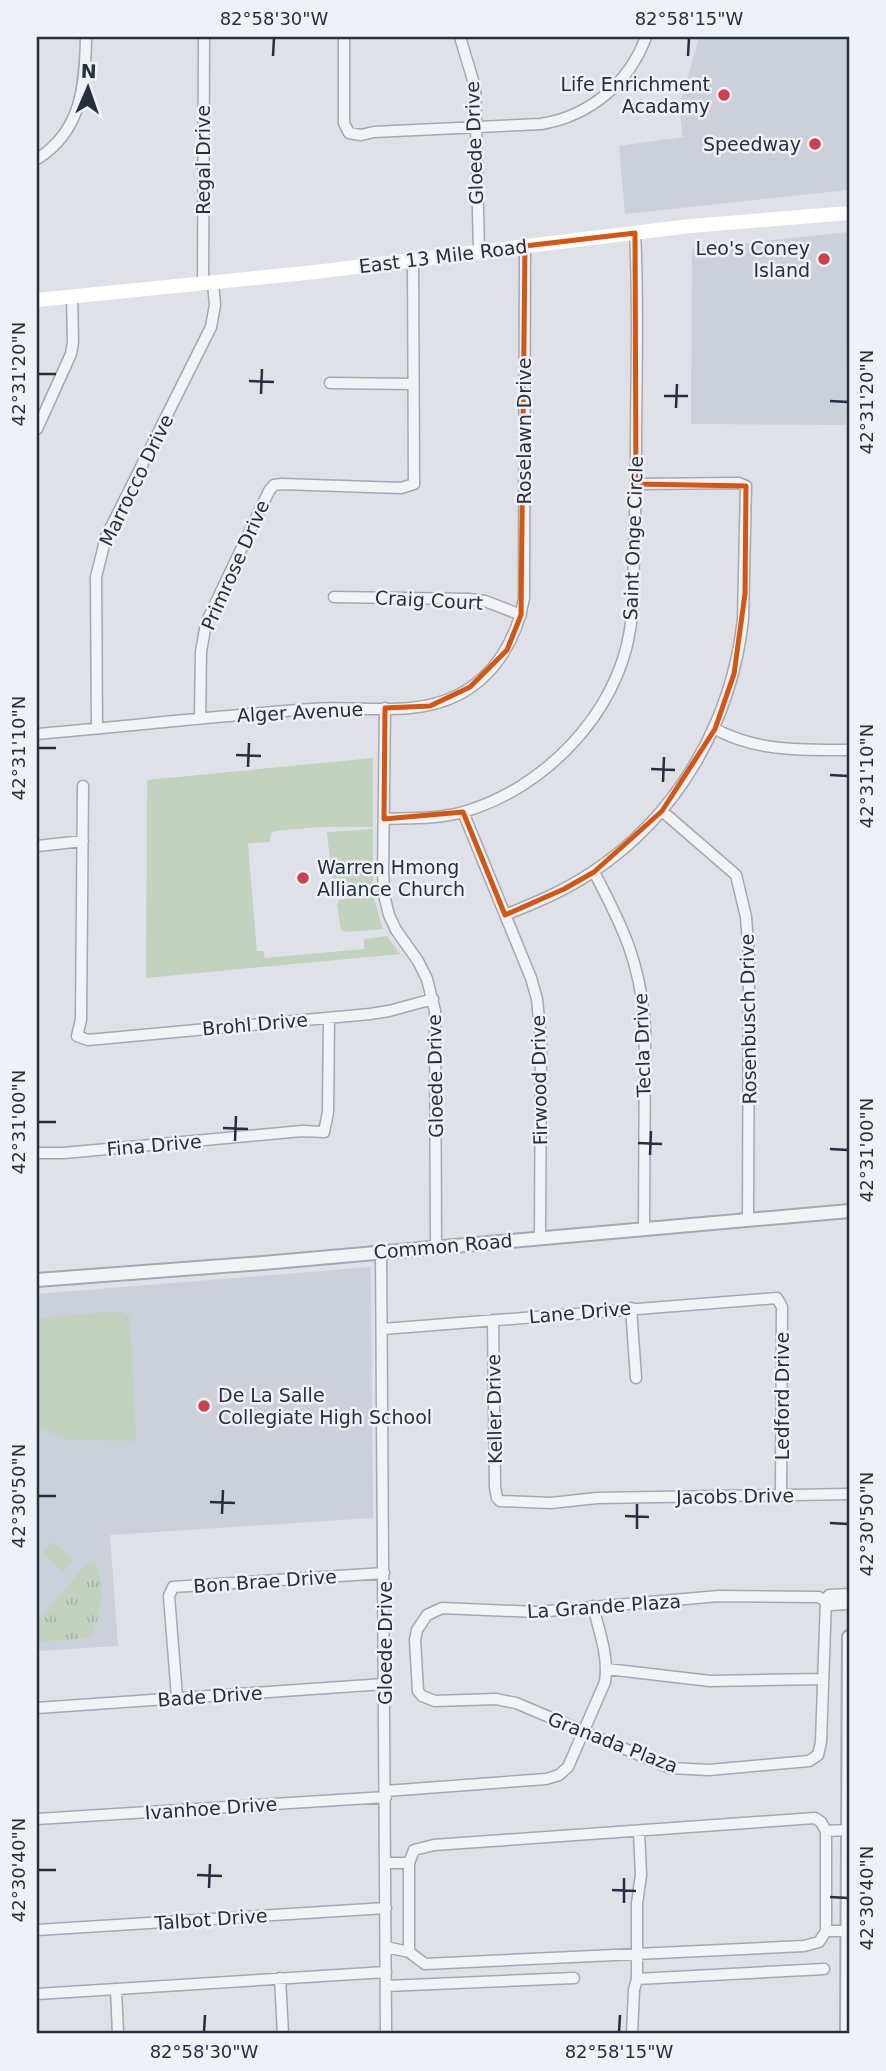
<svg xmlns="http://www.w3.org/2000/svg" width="886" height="2071" font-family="'DejaVu Sans',sans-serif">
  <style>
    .built { fill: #ccd0da }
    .green { fill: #c3d2bf }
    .park { fill: url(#park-tufts) }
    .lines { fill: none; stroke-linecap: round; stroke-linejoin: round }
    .minor-casing { stroke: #a3a8b2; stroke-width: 13 }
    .tertiary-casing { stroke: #a3a8b2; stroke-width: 16 }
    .minor { stroke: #f1f3f6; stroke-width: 10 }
    .tertiary { stroke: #f1f3f6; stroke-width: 12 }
    .secondary { stroke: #fff; stroke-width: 14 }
    .marked { fill: none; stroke: #d55511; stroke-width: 5; stroke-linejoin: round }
    .ticks { fill: none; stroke: #272e3f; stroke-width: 2.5 }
    .poi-dot { fill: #d0404a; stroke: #eef1f6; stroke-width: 2.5 }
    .labels { text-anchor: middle; stroke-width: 5; stroke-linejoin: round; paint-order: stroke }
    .poi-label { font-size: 19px; fill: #272e3f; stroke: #eef1f6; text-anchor: end }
    .street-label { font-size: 19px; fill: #272e3f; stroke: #eef1f6 }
    .neatline { fill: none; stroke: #272e3f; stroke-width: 2.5 }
    .ticks-label { font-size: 18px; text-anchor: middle; fill: #272e3f }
  </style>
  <defs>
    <pattern id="park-tufts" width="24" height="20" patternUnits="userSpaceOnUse" patternTransform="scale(1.75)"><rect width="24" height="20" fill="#c3d2bf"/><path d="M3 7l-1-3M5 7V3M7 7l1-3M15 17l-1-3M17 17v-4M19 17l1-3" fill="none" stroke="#a8b5a5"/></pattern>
  </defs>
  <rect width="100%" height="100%" fill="#dee1e8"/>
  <path class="built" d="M699,37H847L848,190L625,214L619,146L683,137L679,108Z
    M848,232L846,425L691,424L692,249Z
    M371,1267L373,1518L110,1535L118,1646L37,1651V1294Z"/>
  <path class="green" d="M373,758V827H321L275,831L271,834L270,842L248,843L257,951H263L265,958L364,949V939L387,936L400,954L146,978L147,780Z
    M373,829V885L333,889L327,832Z
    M373,895L383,929L347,932L341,930L337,904L339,900Z
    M122,1311L130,1317L136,1441L69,1440L37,1427V1318Z
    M53,1542L74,1560L64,1572L43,1553Z"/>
  <path class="park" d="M89,1561H93C109,1580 100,1619 90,1638L37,1642V1621Z"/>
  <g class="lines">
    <g class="minor-casing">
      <path id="minor" d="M344,37V123L349,133L361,135L374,132L541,124C590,116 629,83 646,37
        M460,37L475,87L479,252
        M37,159C82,131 85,85 86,37
        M203,284L204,37
        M330,383L413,384
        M37,429L71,354L73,342L72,297
        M334,597L469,599L485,601L521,615
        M385,708L383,874L385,899L389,915L396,930L418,961L427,979L435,1011L436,1247
        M200,718L201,652L206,623L269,491L274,485L282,484L401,488L414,484L413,260
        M97,728L96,577L106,537L211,327L215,305L213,283
        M715,729C758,752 802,750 849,750
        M37,734C128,726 220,716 311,709C360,705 413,718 458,695C495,676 517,639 524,598L525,246
        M83,786L81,1020L77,1036L88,1040L370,1014L389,1011L433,999
        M662,811L736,875L746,917L749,957L748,1220
        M463,812L531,978L537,999L541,1040L540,1237
        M384,819C410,818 438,819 463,812C544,789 617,714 630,630C634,605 633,580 634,556C635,520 636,485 636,450C636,378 639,305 635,233
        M37,846L83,841
        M594,872C623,927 641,964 645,1028L644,1229
        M505,915C535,903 564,891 591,873C678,816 732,721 743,619L746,486L739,483L636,484
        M37,1153H64L302,1131L324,1132L328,1112L329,1018
        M381,1252L386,2034
        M631,1308L636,1378
        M493,1320L495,1487L497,1498L500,1501L551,1503L597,1498L849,1494
        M383,1329L777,1298L782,1307L781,1495
        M826,1600L821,1742L818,1755L809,1761L709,1770L670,1768L516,1703L496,1699L435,1701L422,1696L418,1691L415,1640L417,1630L427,1615L442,1608L536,1612L719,1596L819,1597L830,1605L849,1604
        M826,1600L829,1595L849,1594
        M607,1669L710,1681L823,1679
        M177,1697L169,1596L173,1587L384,1573
        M37,1708L384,1684
        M386,1791L546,1779L559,1775L568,1767L605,1682C609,1657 599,1631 593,1606
        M37,1819L386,1797
        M826,1831L848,1830
        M386,1863H409L414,1850L434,1845L815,1818L821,1822L826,1831V1931L819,1942L804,1946L425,1964L409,1952V1863
        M37,1930L386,1908
        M826,1931H848
        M386,1947L409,1952
        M280,1978L283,2034
        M637,1979V1903L641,1875L639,1831
        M386,1986L574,1978
        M116,1989L118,2034
        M37,1994L386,1972
        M632,2034L634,1990L637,1979L824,1969"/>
    </g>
    <g class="tertiary-casing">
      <path id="tertiary" d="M37,1280L263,1263L849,1211
        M847,2034L849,1637"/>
    </g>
    <use href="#minor" class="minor"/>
    <use href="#tertiary" class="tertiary"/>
    <path class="secondary" d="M37,300L315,272L690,226L849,213"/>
  </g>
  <path class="marked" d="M635,233L636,484L746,486L745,594L734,674L715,729L662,811L594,872L564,889L505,915L463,812L384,819L385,708L430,706L470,687L507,650L521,615L525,246Z"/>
  <path class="ticks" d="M273,56L274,38M688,56L689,38M38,374H56M249,381L274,382M261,394L262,369M664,396H688M830,401L848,402M676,408L677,384M38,748H56M236,755L261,756M248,767L249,743M651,769L675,770M830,775L848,776M663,782L664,757M38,1122H56M223,1128L248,1129M235,1141L236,1116M638,1143L662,1144M830,1149L848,1150M650,1155L651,1131M38,1496H56M210,1502L235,1503M222,1514L223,1490M625,1516L649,1517M830,1523L848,1524M637,1529V1504M38,1870H56M197,1875L222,1876M209,1888L210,1864M612,1890L636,1891M830,1897L848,1898M624,1903V1878M204,2032L205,2015M619,2032L620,2015"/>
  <g class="poi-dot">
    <circle cx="724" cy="95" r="7"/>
    <circle cx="815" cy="144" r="7"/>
    <circle cx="824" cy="259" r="7"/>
    <circle cx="303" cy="878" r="7"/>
    <circle cx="204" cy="1406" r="7"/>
  </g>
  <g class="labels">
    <g class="poi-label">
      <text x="710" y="91">Life Enrichment<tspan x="710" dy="22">Acadamy</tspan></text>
      <text x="801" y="151">Speedway</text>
      <text x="810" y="255">Leo's Coney<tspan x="810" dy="22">Island</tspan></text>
      <text x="317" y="874" text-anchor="start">Warren Hmong<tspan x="317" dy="22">Alliance Church</tspan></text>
      <text x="218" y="1402" text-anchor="start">De La Salle<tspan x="218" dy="22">Collegiate High School</tspan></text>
    </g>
    <g class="street-label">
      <text transform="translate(474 143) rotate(-92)" y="7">Gloede Drive</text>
      <text transform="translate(203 160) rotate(-90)" y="7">Regal Drive</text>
      <text transform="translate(443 256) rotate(-7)" y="7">East 13 Mile Road</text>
      <text transform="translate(524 431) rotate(-90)" y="7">Roselawn Drive</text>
      <text transform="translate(136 480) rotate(-64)" y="7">Marrocco Drive</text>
      <text transform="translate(633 538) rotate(-88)" y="7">Saint Onge Circle</text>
      <text transform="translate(235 565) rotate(-66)" y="7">Primrose Drive</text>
      <text transform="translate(429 600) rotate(3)" y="7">Craig Court</text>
      <text transform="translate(300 712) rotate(-3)" y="7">Alger Avenue</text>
      <text transform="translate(748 1019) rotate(-91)" y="7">Rosenbusch Drive</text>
      <text transform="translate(255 1024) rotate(-5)" y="7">Brohl Drive</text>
      <text transform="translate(642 1045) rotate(-92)" y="7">Tecla Drive</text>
      <text transform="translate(435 1076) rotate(-91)" y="7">Gloede Drive</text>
      <text transform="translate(539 1080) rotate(-91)" y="7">Firwood Drive</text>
      <text transform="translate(154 1145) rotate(-5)" y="7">Fina Drive</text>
      <text transform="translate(443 1246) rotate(-5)" y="7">Common Road</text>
      <text transform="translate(580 1312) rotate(-5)" y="7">Lane Drive</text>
      <text transform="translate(782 1396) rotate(-90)" y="7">Ledford Drive</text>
      <text transform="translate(494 1409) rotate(-91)" y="7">Keller Drive</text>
      <text transform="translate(735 1496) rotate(-1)" y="7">Jacobs Drive</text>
      <text transform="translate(265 1581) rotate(-4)" y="7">Bon Brae Drive</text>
      <text transform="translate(604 1606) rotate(-4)" y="7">La Grande Plaza</text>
      <text transform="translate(385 1643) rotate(-90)" y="7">Gloede Drive</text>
      <text transform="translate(210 1696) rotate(-4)" y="7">Bade Drive</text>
      <text transform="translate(613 1742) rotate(21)" y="7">Granada Plaza</text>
      <text transform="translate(211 1808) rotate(-4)" y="7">Ivanhoe Drive</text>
      <text transform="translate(211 1919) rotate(-4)" y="7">Talbot Drive</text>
    </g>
  </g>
  <rect width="886" height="2071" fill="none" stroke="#eef1f6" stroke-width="77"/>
  <g transform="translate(88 88) rotate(2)" stroke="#eef1f6" stroke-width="5" paint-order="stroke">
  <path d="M0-5L12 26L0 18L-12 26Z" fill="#272e3f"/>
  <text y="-10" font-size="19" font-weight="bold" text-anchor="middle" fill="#272e3f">N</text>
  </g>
  <rect x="38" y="38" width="810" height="1994" class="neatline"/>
  <g class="ticks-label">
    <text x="274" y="25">82°58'30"W</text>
    <text x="689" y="25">82°58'15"W</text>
    <text transform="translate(19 374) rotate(-90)" y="6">42°31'20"N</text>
    <text transform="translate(867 402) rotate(-90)" y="6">42°31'20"N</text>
    <text transform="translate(19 748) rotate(-90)" y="6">42°31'10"N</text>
    <text transform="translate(867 776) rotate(-90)" y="6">42°31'10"N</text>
    <text transform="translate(19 1122) rotate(-90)" y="6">42°31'00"N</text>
    <text transform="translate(867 1150) rotate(-90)" y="6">42°31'00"N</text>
    <text transform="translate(19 1496) rotate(-90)" y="6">42°30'50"N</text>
    <text transform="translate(867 1524) rotate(-90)" y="6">42°30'50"N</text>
    <text transform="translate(19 1870) rotate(-90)" y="6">42°30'40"N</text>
    <text transform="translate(867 1898) rotate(-90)" y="6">42°30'40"N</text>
    <text x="204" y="2058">82°58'30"W</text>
    <text x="619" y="2058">82°58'15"W</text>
  </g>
</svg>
